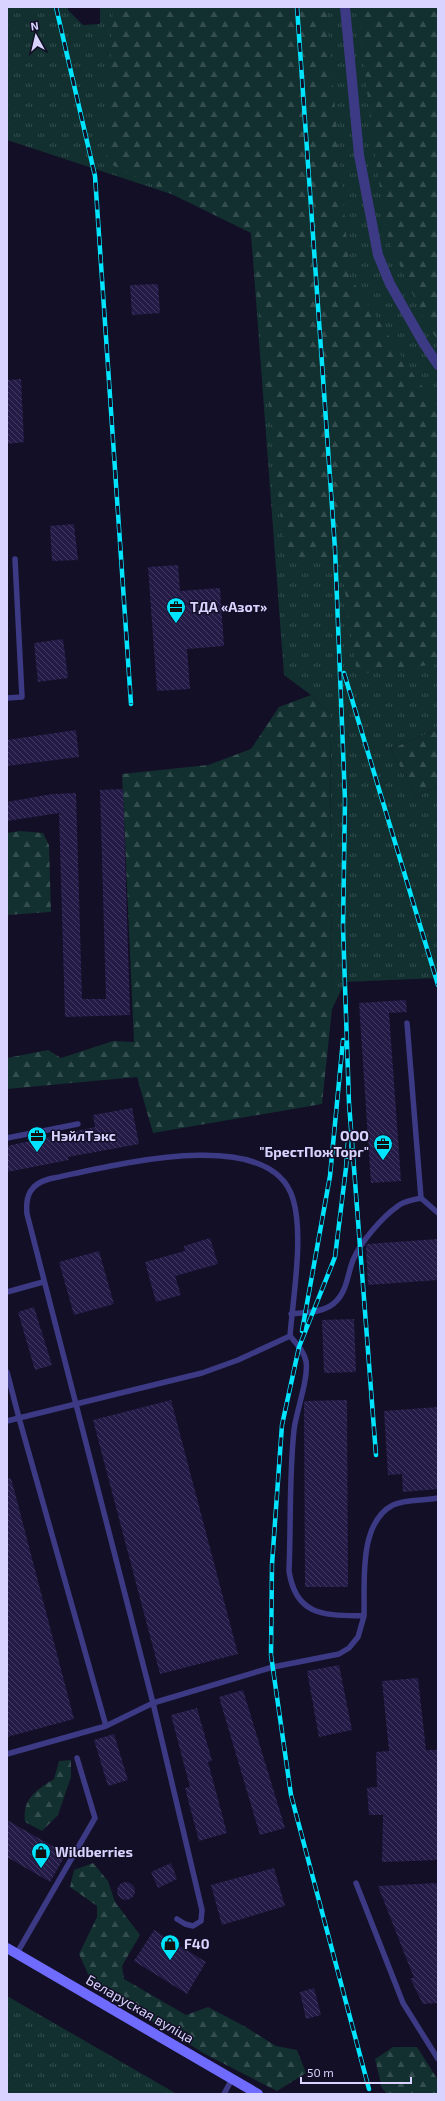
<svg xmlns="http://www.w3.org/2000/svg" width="445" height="2101" font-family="'Exo 2',sans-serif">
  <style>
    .grass { fill: url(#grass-tufts) }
    .forest { fill: url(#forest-firs) }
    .building { fill: url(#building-back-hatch) }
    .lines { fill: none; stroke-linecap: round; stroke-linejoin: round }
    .service { stroke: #3d3a85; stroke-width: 5.5 }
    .minor { stroke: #3d3a85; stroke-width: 10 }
    .secondary { stroke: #6f6bff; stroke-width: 10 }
    .rail-casing { stroke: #00e5ff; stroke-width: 4.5 }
    .rail { stroke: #130f26; stroke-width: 3; stroke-dasharray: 9; stroke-linecap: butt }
    .labels { text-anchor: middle; stroke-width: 3; stroke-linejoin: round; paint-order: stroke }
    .poi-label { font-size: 14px; font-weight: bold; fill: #d9d4ff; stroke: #130f26; text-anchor: start }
    .street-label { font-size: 14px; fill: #d9d4ff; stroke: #130f26 }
  </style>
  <defs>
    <pattern id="grass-tufts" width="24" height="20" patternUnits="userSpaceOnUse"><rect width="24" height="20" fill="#12302f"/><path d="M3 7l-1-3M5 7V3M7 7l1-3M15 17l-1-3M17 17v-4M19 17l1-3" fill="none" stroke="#344d4e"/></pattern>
    <pattern id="forest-firs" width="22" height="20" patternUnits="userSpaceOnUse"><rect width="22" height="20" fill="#12302f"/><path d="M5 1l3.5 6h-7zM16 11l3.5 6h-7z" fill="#344d4e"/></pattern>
    <pattern id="building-back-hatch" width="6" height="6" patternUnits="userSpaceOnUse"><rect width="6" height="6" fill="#241b47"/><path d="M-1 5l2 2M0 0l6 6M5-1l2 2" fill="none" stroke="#433b63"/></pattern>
  </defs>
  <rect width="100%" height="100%" fill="#130f26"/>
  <path class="grass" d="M7,7H68V10L83,25L100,24V7H438V729L391,749L416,797L438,786V978L345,982L332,1009L330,713L311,695L284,675L250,220L7,140Z
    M7,1996L177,2094H7Z"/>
  <path class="forest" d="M113,7H326L350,277L417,380L438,406V664L357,674L341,565L285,554L251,233L106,162Z
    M358,7H438V340L427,326L388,239L372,137Z
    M311,695L330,713L332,1009L322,1104L153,1133L137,1077L7,1089V1058L48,1050L61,1058L113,1041L134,1042L122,774L208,765L251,749L279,707Z
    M438,729V786L416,797L391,749Z
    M20,831L43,833L49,845L51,912L7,915V833Z
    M71,1760V1777L58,1815L42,1831L25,1822C22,1799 36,1790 54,1779L59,1761Z
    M93,1863L108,1881L115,1902L140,1935L122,1966L124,1979L186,2015L208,2007L244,2026L276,2046L297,2050L306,2073L277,2091L205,2054L93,1985L79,1954L97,1917V1906L70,1887L74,1870Z
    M393,2047H417L438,2080V2094H387L382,2088L375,2059Z"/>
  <path class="building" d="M158,284L160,313L132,315L130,285Z
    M21,379L24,442L7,444V380Z
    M74,524L78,560L52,561L50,526Z
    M178,565L180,591L220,588L224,646L187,649L190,689L157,691L148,567Z
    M63,639L68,678L38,682L34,643Z
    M76,730L79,757L7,766V740Z
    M123,789L130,1015L65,1017L59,813L7,821V802L52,794L76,793L82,999H106L100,790Z
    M406,1000L407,1012L389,1013L401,1181L371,1183L359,1003Z
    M132,1108L139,1144L68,1157L69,1160L7,1172V1146L95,1127L93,1115Z
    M210,1238L218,1264L175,1276L181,1295L156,1302L145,1262L185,1251L184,1246Z
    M438,1239V1280L368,1285L366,1246L367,1244Z
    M99,1251L114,1304L74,1315L59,1262Z
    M34,1307L52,1365L35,1370L18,1312Z
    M354,1319L356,1372L324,1373L322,1320Z
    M171,1400L238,1654L160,1674L93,1420Z
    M347,1400L348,1587H305L304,1403L305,1401Z
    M438,1407V1489L403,1492L402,1474L388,1475L384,1411Z
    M11,1478L74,1719L7,1737V1479Z
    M339,1665L352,1730L319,1737L307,1671Z
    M418,1678L426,1750H438V1860L382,1862L383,1815H369L367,1788L377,1787L376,1752L389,1751L382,1681Z
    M243,1690L285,1828L260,1835L219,1697Z
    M197,1708L212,1761L208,1762L227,1833L199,1841L185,1788L190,1787L171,1715Z
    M114,1734L128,1780L108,1786L94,1740Z
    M7,1820L66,1854L50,1882L7,1857Z
    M171,1863L177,1879L158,1888L151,1872Z
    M274,1868L285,1906L222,1925L211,1885Z
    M117 1891a9 9 0 1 1 18 0a9 9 0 1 1-18 0Z
    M438,1883V2003L423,2004L410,1978H414L378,1886Z
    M154,1930L206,1962L187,1994L134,1961Z
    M314,1988L321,2015L306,2019L300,1992Z"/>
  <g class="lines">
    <path class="service" d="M7,698L22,697L15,559
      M7,1138L78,1124
      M421,1198L438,1213
      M7,1292L43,1282
      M291,1314C306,1312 321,1313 333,1304C347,1293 347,1276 353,1260C360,1243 382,1217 398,1206C404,1201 413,1200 421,1198L407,1023
      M7,1372L19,1418L106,1726L153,1703L273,1667L339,1654L349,1648L358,1637L364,1616C325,1615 296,1617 289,1571C291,1525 289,1477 294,1430C296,1412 309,1378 306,1361C304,1351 296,1343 290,1336L238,1360L202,1373L19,1418L7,1421
      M364,1616C365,1583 358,1523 393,1505C406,1499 424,1501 438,1498
      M7,1754L106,1726
      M356,1883L403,2003L438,2059
      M177,1919L185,1924L193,1926L201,1921L202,1910L153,1703L27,1214C25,1195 31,1184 49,1179C104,1168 271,1122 293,1199C304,1235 293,1297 290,1336
      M17,1953L95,1818L77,1758
      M224,2094L232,2079"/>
    <path class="minor" d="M345,7L359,155L378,255L390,284L424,344L438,365"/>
    <path class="secondary" d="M7,1948L258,2094"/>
    <g class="rail-casing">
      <path id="rail" d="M56,7L95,176L131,704
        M297,7L335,549L345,800L343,927L349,1103L376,1455
        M344,673L438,985
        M348,1141L346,1168L335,1257L299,1347L282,1425L272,1564L271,1655L291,1795L369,2089
        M302,1331L330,1176L343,1040"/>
    </g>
    <use href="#rail" class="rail"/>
  </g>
  <defs>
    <g id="office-pin" transform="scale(1)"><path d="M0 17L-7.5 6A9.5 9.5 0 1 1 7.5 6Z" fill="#00e5ff" stroke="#130f26"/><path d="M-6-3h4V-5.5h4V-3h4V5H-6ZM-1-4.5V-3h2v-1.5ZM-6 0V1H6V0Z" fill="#111"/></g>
    <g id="shop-pin" transform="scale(1)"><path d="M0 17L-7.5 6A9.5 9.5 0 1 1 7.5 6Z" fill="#00e5ff" stroke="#130f26"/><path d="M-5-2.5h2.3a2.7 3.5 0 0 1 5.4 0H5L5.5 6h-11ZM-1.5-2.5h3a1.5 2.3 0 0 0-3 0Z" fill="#111"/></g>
  </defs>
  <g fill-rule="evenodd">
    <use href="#office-pin" x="176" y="607"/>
    <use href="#office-pin" x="37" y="1136"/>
    <use href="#office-pin" x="383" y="1144"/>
    <use href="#shop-pin" x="41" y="1852"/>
    <use href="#shop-pin" x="170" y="1944"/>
  </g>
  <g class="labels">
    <g class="poi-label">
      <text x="190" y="612">ТДА «Азот»</text>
      <text x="51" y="1141">НэйлТэкс</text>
      <text x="369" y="1141" text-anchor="end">ООО<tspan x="369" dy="16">"БрестПожТорг"</tspan></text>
      <text x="55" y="1857">Wildberries</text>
      <text x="184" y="1949">F40</text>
    </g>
    <g class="street-label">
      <text transform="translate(140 2009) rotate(30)" y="5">Беларуская вуліца</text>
    </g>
  </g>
  <rect width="445" height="2101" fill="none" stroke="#d9d4ff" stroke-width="16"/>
  <g transform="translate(36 36) rotate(352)" stroke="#130f26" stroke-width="3" paint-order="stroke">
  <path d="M0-3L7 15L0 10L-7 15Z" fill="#d9d4ff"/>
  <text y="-6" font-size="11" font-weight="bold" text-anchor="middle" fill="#d9d4ff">N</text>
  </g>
  <path d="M301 2077v6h110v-6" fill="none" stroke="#d9d4ff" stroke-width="2"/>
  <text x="307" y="2077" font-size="12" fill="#d9d4ff" stroke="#130f26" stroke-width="3" paint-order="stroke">50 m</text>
</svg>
